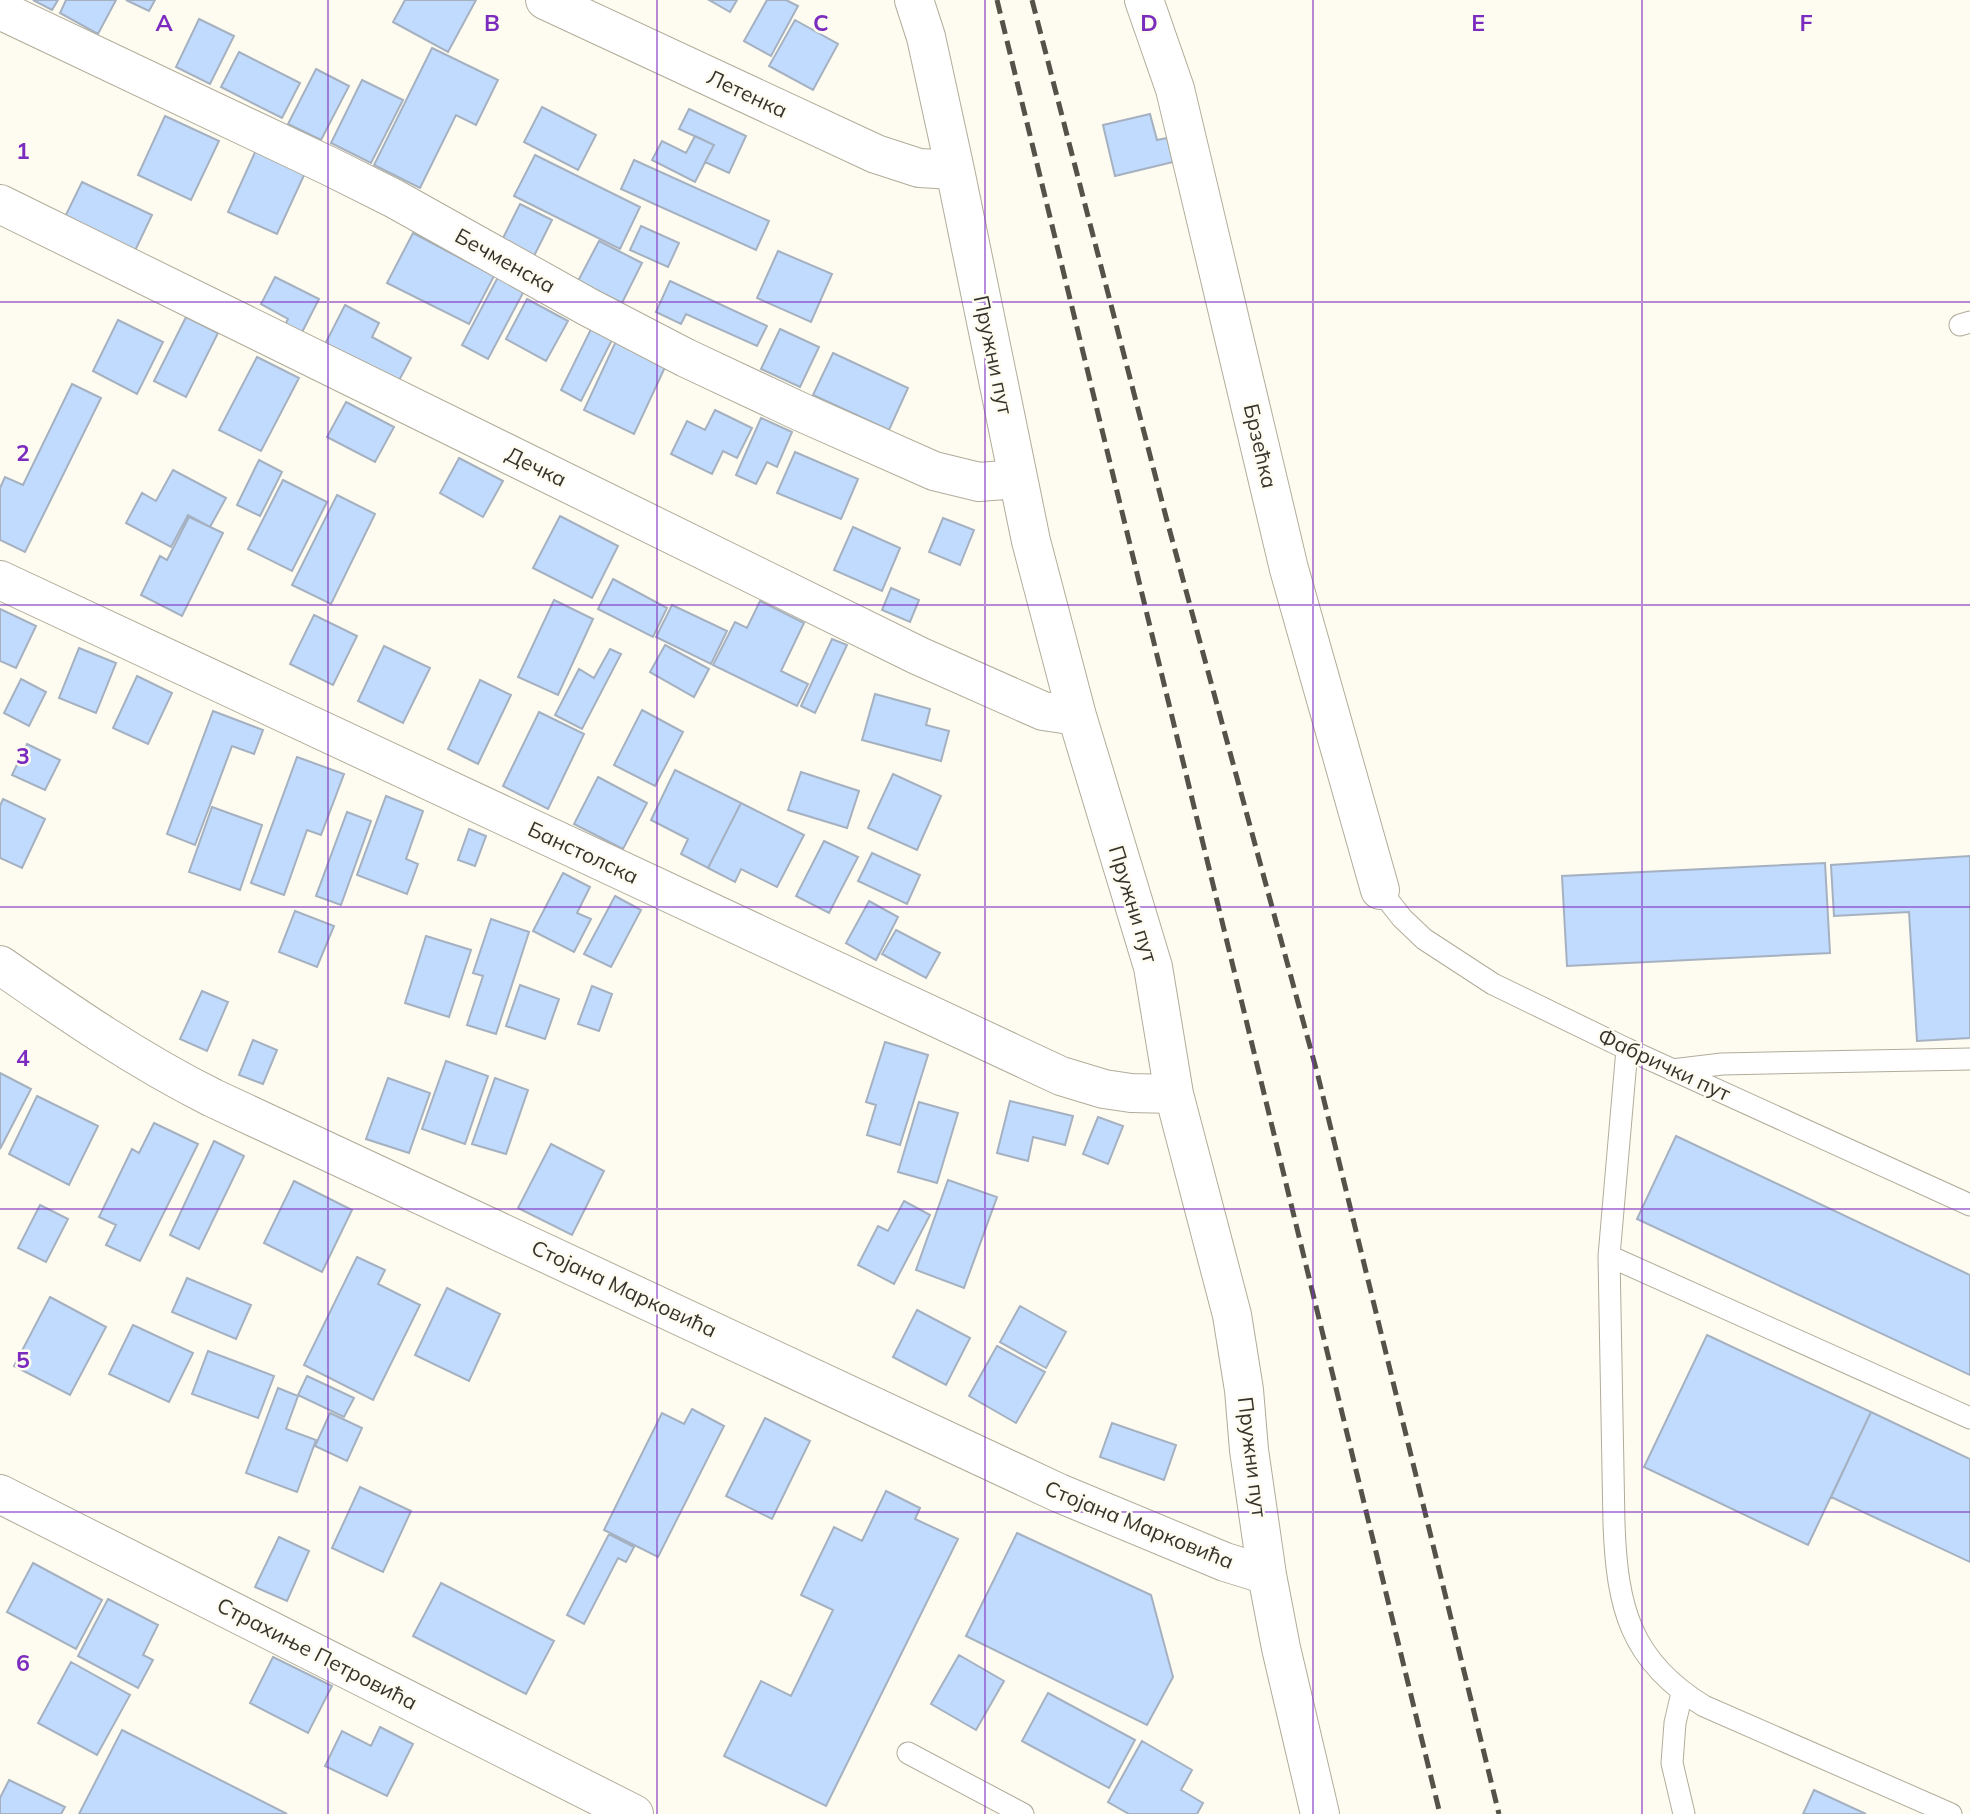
<svg xmlns="http://www.w3.org/2000/svg" width="1970" height="1814" font-family="Mulish,sans-serif">
  <style>
    .building { fill: #c0dbfe; stroke: #a5b1c0; stroke-width: 2 }
    .lines { fill: none; stroke-linecap: round; stroke-linejoin: round }
    .service-casing { stroke: #b1ac9a; stroke-width: 23 }
    .minor-casing { stroke: #b1ac9a; stroke-width: 40 }
    .service { stroke: #fff; stroke-width: 21 }
    .minor { stroke: #fff; stroke-width: 38 }
    .rail { stroke: #54534a; stroke-width: 5; stroke-dasharray: 14 7; stroke-linecap: butt }
    .grid { fill: none; stroke: #7b2cbf; stroke-width: 2; stroke-opacity: 0.55 }
    .labels { text-anchor: middle; stroke-width: 5; stroke-linejoin: round; paint-order: stroke }
    .street-label { font-size: 21px; fill: #35342c; stroke: #fefbf0 }
    .grid-label { font-size: 23px; text-anchor: middle; font-weight: bold; fill: #7b2cbf; stroke: #fefbf0; stroke-width: 5; stroke-linejoin: round; paint-order: stroke }
  </style>
  <rect width="100%" height="100%" fill="#fefbf0"/>
  <path class="building" d="M33,0H58L52,10Z
    M66,0H116L98,34L60,13Z
    M126,0H155L149,11Z
    M405,0H476L448,52L393,22Z
    M709,0H737L730,12Z
    M767,0H786L798,6L771,56L744,41Z
    M199,19L234,36L210,84L176,67Z
    M795,20L838,44L813,90L769,66Z
    M432,48L498,80L476,125L456,115L420,188L374,165Z
    M239,52L300,83L282,118L221,87Z
    M316,69L349,86L321,140L288,124Z
    M362,80L403,100L371,163L331,143Z
    M542,107L596,135L578,170L524,142Z
    M689,109L746,136L729,173L705,162L714,145L679,129Z
    M1150,114L1157,140L1167,138L1173,162L1115,176L1103,125Z
    M165,116L219,141L191,200L138,175Z
    M695,136L714,145L695,182L652,160L662,141L686,153Z
    M256,150L305,173L277,234L228,212Z
    M535,155L640,207L620,249L514,196Z
    M634,160L769,221L756,250L621,189Z
    M82,182L152,215L132,257L62,223Z
    M520,204L552,220L534,256L502,240Z
    M641,226L679,243L668,267L630,250Z
    M413,233L494,276L469,324L387,283Z
    M599,241L642,263L622,303L578,281Z
    M778,251L832,274L811,322L757,298Z
    M275,277L319,299L298,340L282,331L288,319L261,304Z
    M498,277L524,291L488,359L462,345Z
    M670,281L767,326L757,346L686,314L681,324L656,312Z
    M527,299L568,321L546,361L506,339Z
    M345,305L379,323L372,337L411,358L396,386L323,348Z
    M186,317L218,333L186,397L154,381Z
    M118,320L163,342L137,394L93,371Z
    M592,327L613,338L581,401L561,390Z
    M780,329L819,347L800,387L761,369Z
    M617,339L667,363L634,434L584,410Z
    M833,353L908,388L889,430L813,395Z
    M257,357L299,378L261,451L219,430Z
    M72,384L101,398L25,552L0,540V488L5,477L23,485Z
    M346,402L394,427L375,462L327,437Z
    M715,410L752,428L737,458L723,451L712,474L671,454L687,421L705,430Z
    M761,418L792,432L777,467L767,462L756,484L736,475Z
    M795,452L858,479L841,519L777,493Z
    M459,458L503,481L483,517L440,493Z
    M259,460L282,472L260,516L237,505Z
    M173,470L226,498L210,527L188,515L171,547L126,523L142,493L156,501Z
    M283,480L327,502L292,571L248,549Z
    M337,495L375,514L331,604L292,585Z
    M560,516L618,546L592,598L533,568Z
    M189,517L223,533L182,616L141,595L160,556L167,560Z
    M943,518L974,530L960,565L929,552Z
    M853,527L900,548L882,591L834,570Z
    M613,579L667,608L653,637L598,609Z
    M891,588L919,600L910,622L882,610Z
    M554,600L593,619L558,695L518,677Z
    M760,601L804,623L781,671L808,684L797,706L713,665L735,622L747,628Z
    M672,605L727,631L711,664L656,637Z
    M0,609L36,626L16,668L0,661Z
    M314,615L357,636L333,685L290,664Z
    M832,639L847,645L815,713L801,706Z
    M665,645L709,669L694,697L650,672Z
    M384,646L430,668L403,723L358,701Z
    M79,648L116,663L96,713L59,698Z
    M610,649L621,654L582,729L555,715L579,669L594,678Z
    M137,676L172,693L148,744L113,728Z
    M21,679L46,692L29,726L4,713Z
    M480,680L511,695L478,764L448,749Z
    M875,694L930,709L926,725L949,731L941,761L862,740Z
    M642,710L683,732L655,786L614,765Z
    M213,711L263,730L254,754L232,746L195,845L167,834Z
    M539,712L584,734L548,809L503,786Z
    M27,744L60,760L45,790L12,775Z
    M297,757L344,774L321,835L307,830L284,895L251,883Z
    M675,770L741,803L708,868L681,854L688,839L651,820Z
    M801,772L859,791L847,828L788,810Z
    M893,774L941,796L917,850L868,828Z
    M598,777L647,803L623,849L574,824Z
    M386,796L423,811L406,859L418,864L407,894L357,875Z
    M3,799L45,819L22,868L0,858V806Z
    M741,803L804,835L777,887L741,869L735,882L708,868Z
    M212,807L262,825L240,890L189,872Z
    M347,812L371,821L341,905L316,896Z
    M469,829L486,836L475,866L458,860Z
    M824,841L858,857L829,913L796,896Z
    M872,853L920,875L907,904L858,881Z
    M1970,856V1038L1917,1041L1909,912L1834,916L1831,865Z
    M1825,863L1830,953L1567,966L1562,876Z
    M563,873L590,887L577,913L591,919L574,952L533,931Z
    M615,896L641,910L611,967L584,954Z
    M869,901L898,917L876,960L846,943Z
    M295,911L334,926L317,967L279,952Z
    M491,919L529,932L496,1034L467,1025L483,976L473,973Z
    M896,930L940,953L926,978L882,954Z
    M426,936L471,950L449,1017L405,1003Z
    M520,985L559,999L545,1039L506,1026Z
    M592,986L612,994L599,1031L578,1024Z
    M202,991L228,1002L207,1051L180,1039Z
    M253,1040L277,1050L263,1084L239,1075Z
    M885,1042L928,1055L900,1145L867,1135L876,1105L866,1102Z
    M446,1061L488,1076L465,1144L422,1129Z
    M0,1073L31,1089L0,1149Z
    M388,1078L430,1093L409,1153L366,1139Z
    M495,1078L528,1090L506,1154L472,1144Z
    M37,1096L98,1126L69,1185L9,1154Z
    M1010,1101L1073,1116L1065,1145L1033,1137L1028,1161L997,1153Z
    M919,1102L958,1113L937,1183L898,1172Z
    M1098,1117L1123,1126L1108,1164L1083,1154Z
    M154,1123L198,1144L140,1261L106,1245L116,1225L99,1217L132,1149L139,1153Z
    M1676,1136L1970,1275V1375L1637,1219Z
    M214,1141L244,1156L199,1249L170,1235Z
    M551,1144L604,1171L572,1235L518,1208Z
    M948,1180L997,1197L964,1288L916,1270Z
    M294,1181L352,1210L322,1272L264,1243Z
    M904,1201L930,1215L894,1284L858,1265L878,1226L888,1231Z
    M40,1205L68,1219L46,1262L18,1248Z
    M357,1257L385,1270L378,1284L420,1305L373,1400L304,1365Z
    M187,1278L251,1305L236,1339L172,1312Z
    M447,1288L500,1314L469,1381L415,1355Z
    M50,1297L106,1327L70,1395L14,1366Z
    M1020,1306L1066,1332L1046,1368L1000,1342Z
    M917,1310L970,1338L946,1385L893,1357Z
    M133,1325L193,1353L169,1402L109,1374Z
    M1707,1335L1871,1412L1808,1545L1644,1467Z
    M997,1346L1045,1372L1016,1423L969,1396Z
    M208,1351L274,1376L258,1418L192,1394Z
    M307,1376L354,1398L344,1417L298,1395Z
    M278,1388L298,1396L286,1429L316,1440L297,1492L246,1473Z
    M692,1409L724,1426L658,1557L604,1530L662,1413L684,1424Z
    M1871,1412L1970,1459V1562L1831,1497Z
    M330,1413L362,1428L347,1461L315,1446Z
    M765,1418L810,1441L772,1519L726,1496Z
    M1112,1423L1176,1445L1164,1480L1100,1457Z
    M360,1487L411,1511L383,1572L332,1548Z
    M886,1491L920,1508L915,1519L958,1539L826,1806L724,1756L761,1681L791,1696L833,1610L801,1595L834,1527L862,1541Z
    M1017,1533L1151,1595L1173,1677L1147,1725L966,1636Z
    M609,1534L634,1547L626,1562L618,1558L584,1624L567,1615Z
    M279,1537L309,1551L287,1601L255,1587Z
    M33,1563L102,1600L76,1649L7,1612Z
    M441,1583L554,1641L526,1694L413,1636Z
    M108,1599L158,1625L143,1655L153,1660L138,1688L78,1656Z
    M959,1655L1004,1681L976,1730L931,1704Z
    M273,1657L332,1686L308,1733L250,1703Z
    M71,1662L130,1695L97,1755L38,1723Z
    M1048,1693L1135,1740L1109,1788L1022,1741Z
    M380,1727L413,1744L387,1796L325,1766L342,1731L371,1746Z
    M122,1730L287,1814H79Z
    M1142,1741L1192,1770L1181,1790L1203,1803L1197,1814H1129L1108,1802Z
    M9,1780L65,1807L61,1814H0V1798Z
    M1814,1790L1866,1814H1803Z"/>
  <g class="lines">
    <g class="service-casing">
      <path id="service" d="M1960,325L1970,322
        M1380,890L1402,918L1424,939L1493,984L1627,1049L1970,1205
        M1627,1049L1609,1256L1614,1524C1617,1607 1630,1661 1704,1706L1951,1814
        M1672,1070L1722,1064L1970,1059
        M1609,1256L1970,1418
        M1682,1693L1675,1723L1672,1763L1684,1814
        M908,1753L1023,1814"/>
    </g>
    <g class="minor-casing">
      <path id="minor" d="M545,0L876,154L919,168L955,170
        M914,0L926,37L955,170L1031,541L1077,716L1153,967L1174,1094L1232,1315L1244,1390L1249,1450L1267,1575L1281,1648L1320,1814
        M1144,0L1175,89L1289,569L1380,890
        M0,10L331,167L393,198L588,307L686,358L801,412L934,471L979,482L1018,479
        M0,204L919,656L1043,711L1077,716
        M0,580L1061,1076L1104,1089L1131,1093L1174,1094
        M0,965C69,1013 137,1060 213,1098L1059,1493L1225,1562L1267,1575
        M0,1494L634,1814"/>
    </g>
    <use href="#service" class="service"/>
    <use href="#minor" class="minor"/>
    <path class="rail" d="M997,0L1440,1814
      M1032,0L1166,517L1318,1076L1499,1814"/>
  </g>
  <path class="grid" d="M328,0V1814M657,0V1814M985,0V1814M1313,0V1814M1642,0V1814M0,302H1970M0,605H1970M0,907H1970M0,1209H1970M0,1512H1970"/>
  <g class="labels">
    <g class="street-label">
      <text transform="translate(747 94) rotate(25)" y="7">Летенка</text>
      <text transform="translate(505 261) rotate(29)" y="7">Бечменска</text>
      <text transform="translate(993 355) rotate(78)" y="7">Пружни пут</text>
      <text transform="translate(1260 446) rotate(77)" y="7">Брзећка</text>
      <text transform="translate(536 467) rotate(26)" y="7">Дечка</text>
      <text transform="translate(583 853) rotate(25)" y="7">Банстолска</text>
      <text transform="translate(1133 904) rotate(73)" y="7">Пружни пут</text>
      <text transform="translate(1664 1065) rotate(25)" y="7">Фабрички пут</text>
      <text transform="translate(624 1289) rotate(25)" y="7">Стојана Марковића</text>
      <text transform="translate(1252 1457) rotate(83)" y="7">Пружни пут</text>
      <text transform="translate(1139 1525) rotate(22)" y="7">Стојана Марковића</text>
      <text transform="translate(317 1654) rotate(27)" y="7">Страхиње Петровића</text>
    </g>
  </g>
  <g class="grid-label">
    <text x="164" y="31">A</text>
    <text x="492" y="31">B</text>
    <text x="821" y="31">C</text>
    <text x="1149" y="31">D</text>
    <text x="1478" y="31">E</text>
    <text x="1806" y="31">F</text>
    <text x="23" y="159">1</text>
    <text x="23" y="461">2</text>
    <text x="23" y="764">3</text>
    <text x="23" y="1066">4</text>
    <text x="23" y="1368">5</text>
    <text x="23" y="1671">6</text>
  </g>
</svg>
